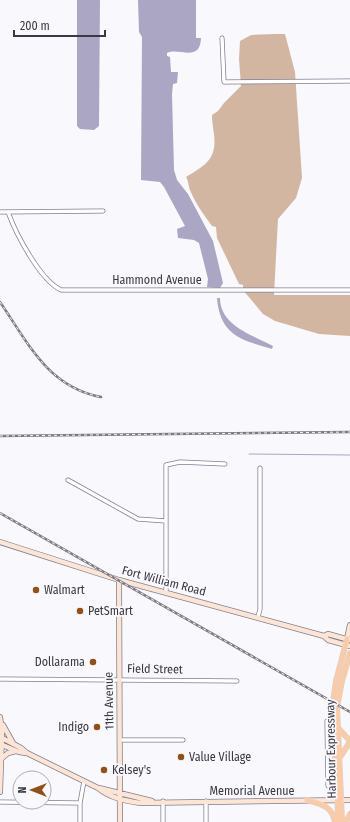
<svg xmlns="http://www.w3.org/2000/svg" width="350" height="822" font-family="'Fira Sans Condensed',sans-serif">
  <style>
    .forest { fill: #d3b6a2 }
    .water { fill: #aaa6c4 }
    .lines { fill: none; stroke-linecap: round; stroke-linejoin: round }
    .stream { stroke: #aaa6c4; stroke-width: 1 }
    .street-casing { stroke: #807e94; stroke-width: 5 }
    .secondary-casing { stroke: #807e94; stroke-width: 6 }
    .primary-casing { stroke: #d4d3d5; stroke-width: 6 }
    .street { stroke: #fff; stroke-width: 3.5 }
    .secondary { stroke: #fce5d4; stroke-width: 4.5 }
    .primary { stroke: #facba9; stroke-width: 5 }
    .rail-casing { stroke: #7c7b83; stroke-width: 2.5 }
    .rail { stroke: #f8f8fd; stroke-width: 1; stroke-dasharray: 3; stroke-linecap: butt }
    .poi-dot { fill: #90501a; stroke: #f8f8fd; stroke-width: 1.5 }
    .labels { text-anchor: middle; stroke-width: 3.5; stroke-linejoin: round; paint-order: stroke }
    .street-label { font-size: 12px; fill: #3a3942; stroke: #f8f8fd }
    .poi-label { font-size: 12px; fill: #3a3942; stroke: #f8f8fd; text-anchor: start }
  </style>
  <rect width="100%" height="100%" fill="#f8f8fd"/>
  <path class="forest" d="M274,34H285L295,72L302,178L296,198L278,219L274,295H350V336L319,334L275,321L263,314L243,290V285L239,284L217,238L216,227L212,226C204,215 195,203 190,190C188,185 189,182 186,177C206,165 217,159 214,134C213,127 212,122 212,115L218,111L224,103L241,86L239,59L240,41L251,35Z"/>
  <path class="water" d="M77,0H100L99,126L94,130L80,129L77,126Z
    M138,0H196V38H201C200,63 179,47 167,53V56L170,57L171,72H178L177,83L173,84L172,94L174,170L177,180L188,194L213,241L223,283L220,288L207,287L208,279L199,243L194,240L178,238L177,229L185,226L164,187L160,182L141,180L142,37L139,32Z
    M217,298H220C220,326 253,335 273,346L272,349C241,340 220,335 217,298Z"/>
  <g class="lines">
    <path class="stream" d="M249,454L350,455"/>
    <g class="street-casing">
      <path id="street" d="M222,38L224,82L350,81
        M0,212L103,211
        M8,212C16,234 40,280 61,290H350
        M68,480L138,519L166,521
        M166,592V465L180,462L225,464
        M258,617L260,609V468
        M0,679L237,681
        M120,740H183
        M328,786L327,721L335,720
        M206,801V822
        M0,802L80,803
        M80,822V803L84,781
        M163,822V801"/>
    </g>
    <g class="secondary-casing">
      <path id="secondary" d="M0,542L119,580L324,636L328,640L350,646
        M119,580L120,822
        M324,636L328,634L350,640
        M347,639L350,625
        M0,717L2,732L0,792
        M3,725L13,743
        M0,737L21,748L27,753L98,788C110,798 126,801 140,803L350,800
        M0,744L19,752L26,753
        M1,759L8,753L16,751
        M99,788L152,801"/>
    </g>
    <g class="primary-casing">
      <path id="primary" d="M339,729L350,741
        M340,757L350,742
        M307,800C321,804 332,806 335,822
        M338,822L337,777L332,729L333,702L336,681L347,639
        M342,822L337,707L342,681L350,653
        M346,822L350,814"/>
    </g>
    <use href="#street" class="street"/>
    <use href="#secondary" class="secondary"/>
    <use href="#primary" class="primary"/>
    <g class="rail-casing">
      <path id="rail" d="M0,302C28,343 48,387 101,397
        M0,436L350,432
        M0,513L350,712"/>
    </g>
    <use href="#rail" class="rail"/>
  </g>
  <g class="poi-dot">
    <circle cx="36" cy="590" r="4"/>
    <circle cx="80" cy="611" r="4"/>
    <circle cx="93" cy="662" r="4"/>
    <circle cx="97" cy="727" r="4"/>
    <circle cx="181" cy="757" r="4"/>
    <circle cx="104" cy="770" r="4"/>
  </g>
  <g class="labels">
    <g class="street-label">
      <text x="157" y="284">Hammond Avenue</text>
      <text transform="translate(164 581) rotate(15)" y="4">Fort William Road</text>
      <text transform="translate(155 669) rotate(1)" y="4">Field Street</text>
      <text transform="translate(109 701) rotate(-91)" y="4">11th Avenue</text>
      <text transform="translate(331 749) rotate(-91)" y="4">Harbour Expressway</text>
      <text x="252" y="795">Memorial Avenue</text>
    </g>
    <g class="poi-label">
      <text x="44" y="594">Walmart</text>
      <text x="88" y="615">PetSmart</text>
      <text x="85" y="666" text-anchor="end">Dollarama</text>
      <text x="89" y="731" text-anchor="end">Indigo</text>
      <text x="189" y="761">Value Village</text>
      <text x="112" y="774">Kelsey's</text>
    </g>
  </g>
  <g transform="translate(32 790) rotate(270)"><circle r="19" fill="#f8f8fd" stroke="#acacb2"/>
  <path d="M0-3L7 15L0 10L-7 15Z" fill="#90501a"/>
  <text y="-6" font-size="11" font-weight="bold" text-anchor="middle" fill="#3a3942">N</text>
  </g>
  <path d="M14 30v6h91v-6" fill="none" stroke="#3a3942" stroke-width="2"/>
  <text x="20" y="30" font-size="12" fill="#3a3942" stroke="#f8f8fd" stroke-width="3" paint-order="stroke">200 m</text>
</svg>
